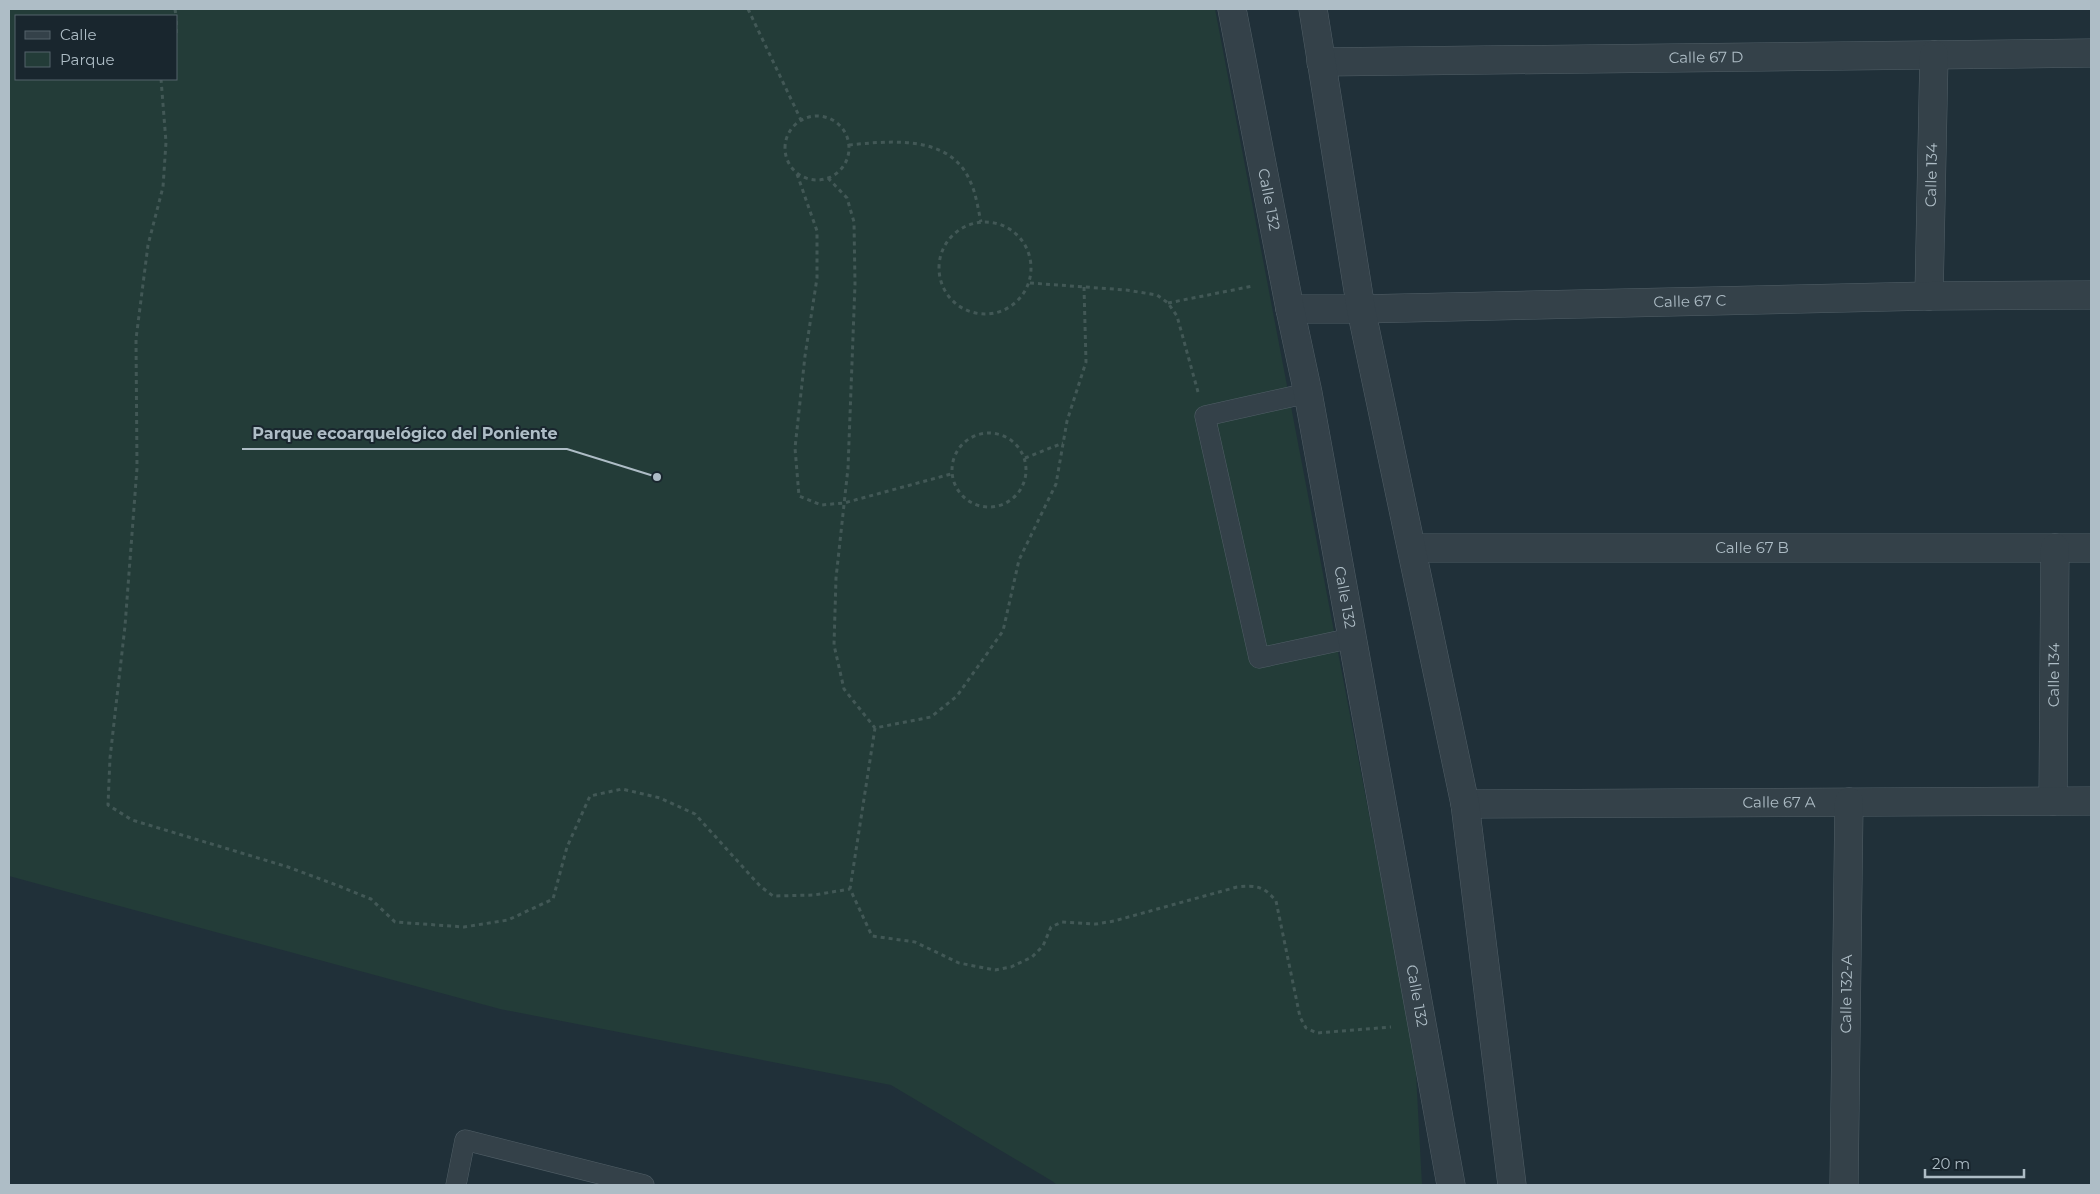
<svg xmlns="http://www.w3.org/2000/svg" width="2100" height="1194" font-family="Montserrat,sans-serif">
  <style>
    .green { fill: #233c38; fill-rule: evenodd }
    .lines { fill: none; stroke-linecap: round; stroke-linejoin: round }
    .service-casing { stroke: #515f67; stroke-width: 21 }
    .minor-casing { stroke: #515f67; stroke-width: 29 }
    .tertiary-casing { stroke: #515f67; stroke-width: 29 }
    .path { stroke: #425856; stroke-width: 3; stroke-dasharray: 4 4; stroke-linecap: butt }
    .service { stroke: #344149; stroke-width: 20 }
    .minor { stroke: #344149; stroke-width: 28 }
    .tertiary { stroke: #344149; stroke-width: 28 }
    .labels { text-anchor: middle; stroke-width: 4; stroke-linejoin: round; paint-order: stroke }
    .street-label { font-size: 15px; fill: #aebdc6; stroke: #19262e }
    .leader { fill: none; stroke: #aebdc6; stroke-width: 2 }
    .callout-dot { fill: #aebdc6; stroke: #19262e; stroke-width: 2 }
    .callout-label { font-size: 16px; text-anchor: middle; font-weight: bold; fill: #aebdc6; stroke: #19262e; stroke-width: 4; stroke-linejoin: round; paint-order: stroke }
  </style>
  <rect width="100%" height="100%" fill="#203039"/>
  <path class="green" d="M9,9H1215L1415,1055L1422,1185H1057L1052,1181L891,1085L500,1009L9,876ZM16,16H176V79H16Z"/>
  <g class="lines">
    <g class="service-casing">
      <path id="service" d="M1308,393L1205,416L1259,658L1352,638
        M456,1185L465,1140L644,1185"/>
    </g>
    <g class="minor-casing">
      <g id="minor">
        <path id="s1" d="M1321,62L2091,53"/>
        <path id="s2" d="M1929,296L1934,55"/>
        <path id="s3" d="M1290,309H1361L1929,296L2091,295"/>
        <path id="s4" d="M1413,548H2091"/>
        <path id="s5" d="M2053,801L2055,548"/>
        <path id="s6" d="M1465,804L2091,801"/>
        <path id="s7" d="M1844,1185L1849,802"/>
      </g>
    </g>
    <g class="tertiary-casing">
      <g id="tertiary">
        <path id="s8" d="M1232,9L1290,309L1308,393L1451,1185"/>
        <path d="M1313,9L1361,309L1465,804L1512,1185"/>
      </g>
    </g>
    <path class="path" d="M175,9L176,16
      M748,9L801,120
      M176,21V35
      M161,79L166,142L163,187L148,245L136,339L137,468L125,626L110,758L108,805L132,820L288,867L339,886L371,899L395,922L464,927L508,920L553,899L567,847L590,796L622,789L660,798L695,814L760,886L773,896L814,895L850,889
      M785 148a32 32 0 1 1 64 0a32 32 0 1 1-64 0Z
      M849,145C890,141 950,134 970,181C976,193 978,209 981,222
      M797,174L817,231V278L805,356L795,448L799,496L821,505L844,503L951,474
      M828,178L847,198L854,222L855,284L848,468L836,578L834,645L844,689L875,728
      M939 268a46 46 0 1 1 92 0a46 46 0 1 1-92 0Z
      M1030,283L1126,290L1157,295L1168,303L1177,316L1198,392
      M1084,287L1086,362L1067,421L1056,484L1019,560L1003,631L957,696L931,717L875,728L850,889L872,936L915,942L959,963L995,970L1011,967L1032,957L1043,946L1051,927L1062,922L1096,924L1114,921L1237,887C1256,885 1264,886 1276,901L1300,1017L1306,1028L1317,1033L1391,1027
      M1168,303L1253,286
      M952 470a37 37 0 1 1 74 0a37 37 0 1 1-74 0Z
      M1025,458L1063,443"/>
    <use href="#service" class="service"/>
    <use href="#minor" class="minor"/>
    <use href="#tertiary" class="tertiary"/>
  </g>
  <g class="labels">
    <g class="street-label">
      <text dy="5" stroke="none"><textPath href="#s1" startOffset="385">Calle 67 D</textPath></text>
      <text dy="5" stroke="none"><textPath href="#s2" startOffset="121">Calle 134</textPath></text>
      <text dy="5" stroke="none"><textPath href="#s8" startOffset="194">Calle 132</textPath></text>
      <text dy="5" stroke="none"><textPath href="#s3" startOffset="400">Calle 67 C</textPath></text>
      <text dy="5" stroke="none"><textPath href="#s4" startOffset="339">Calle 67 B</textPath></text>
      <text dy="5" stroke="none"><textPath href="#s8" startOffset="599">Calle 132</textPath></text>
      <text dy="5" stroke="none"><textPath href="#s5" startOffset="126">Calle 134</textPath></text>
      <text dy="5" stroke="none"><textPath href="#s6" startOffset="314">Calle 67 A</textPath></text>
      <text dy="5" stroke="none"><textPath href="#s7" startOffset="191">Calle 132-A</textPath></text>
      <text dy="5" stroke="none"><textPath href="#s8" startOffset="1004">Calle 132</textPath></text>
    </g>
  </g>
  <path class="leader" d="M657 477L567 449H242"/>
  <circle class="callout-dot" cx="657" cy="477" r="5"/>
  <g class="callout-label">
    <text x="405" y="439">Parque ecoarquelógico del Poniente</text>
  </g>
  <rect width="2100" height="1194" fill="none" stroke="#aebdc6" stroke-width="20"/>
  <rect x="15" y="15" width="162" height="65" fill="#19262e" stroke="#55626b"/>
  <rect x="25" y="31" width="25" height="8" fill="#344149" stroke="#55626b"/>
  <text x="60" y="40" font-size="15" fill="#aebdc6">Calle</text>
  <rect x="25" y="52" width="25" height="15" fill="#233c38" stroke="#55626b"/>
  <text x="60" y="65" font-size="15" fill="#aebdc6">Parque</text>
  <path d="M1925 1169v8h99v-8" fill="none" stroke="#aebdc6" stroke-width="2.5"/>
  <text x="1932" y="1169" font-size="15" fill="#aebdc6" stroke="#19262e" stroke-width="4" paint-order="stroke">20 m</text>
</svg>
